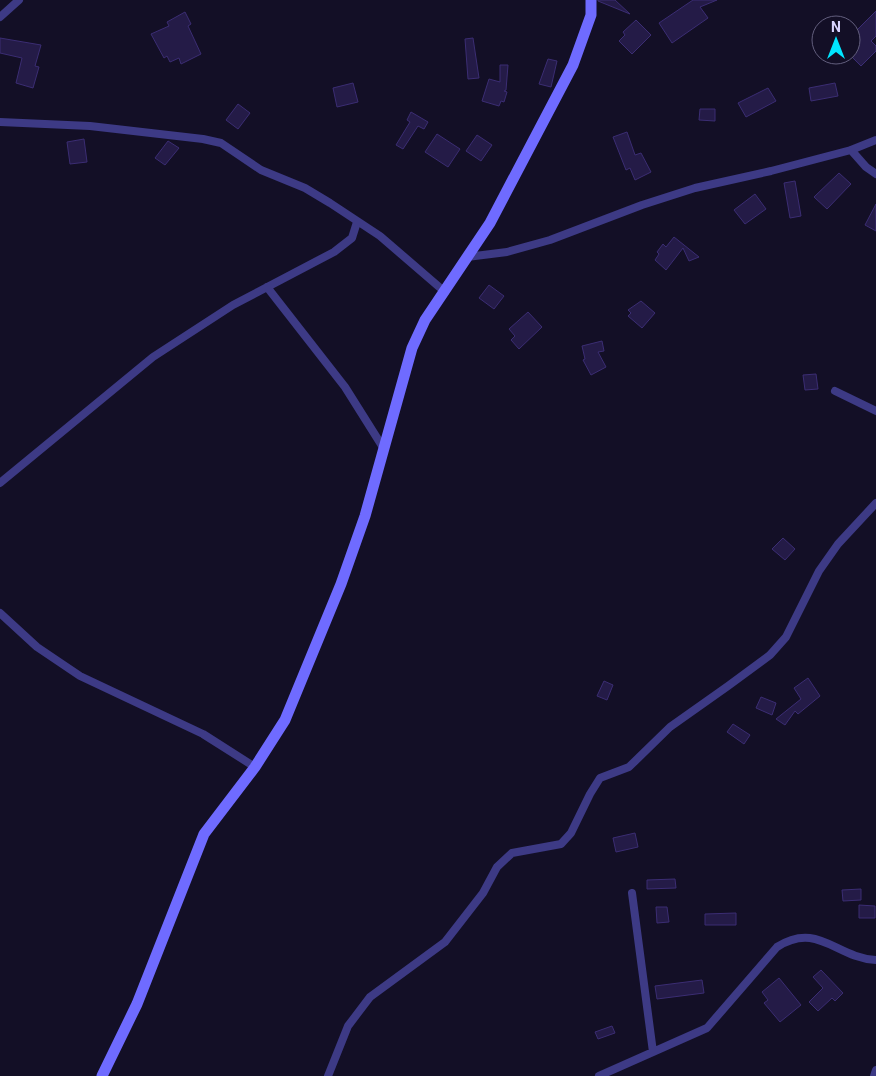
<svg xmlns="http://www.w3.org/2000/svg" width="876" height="1076" font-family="Roboto,sans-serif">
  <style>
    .building { fill: #241b47; stroke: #3b2d73 }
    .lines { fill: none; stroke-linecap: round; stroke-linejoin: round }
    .minor { stroke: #3d3a85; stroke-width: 8 }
    .secondary { stroke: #6f6bff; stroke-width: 11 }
  </style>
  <rect width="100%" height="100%" fill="#130f26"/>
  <path class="building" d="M598,0H615L630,14L598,1Z
    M693,0H717L700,7L708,18L672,43L659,23Z
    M876,11V36L871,41L876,46V51L861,66L851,56V50L855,47L851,43V36Z
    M185,12L191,24L188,26L201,54L181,64L179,58L170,62L167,56L164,58L151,34L169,26L167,22Z
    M636,20L651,35L632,54L619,41L625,35L623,32Z
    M0,38L41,45L35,66L39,67L33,88L16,83L22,58L0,53Z
    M473,38L479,78L468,79L465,39Z
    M548,59L557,61L551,87L539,84Z
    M500,65H508L506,90L504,91L507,92L504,102L501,101L499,106L482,101L489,79L500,82Z
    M353,83L358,102L337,107L333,88Z
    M835,83L838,96L811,101L809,88Z
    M768,88L776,101L746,117L738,103Z
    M238,104L250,113L238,129L226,120Z
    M700,109H715V121L699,120Z
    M411,112L428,122L424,129L418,126L403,149L396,145L410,122L407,120Z
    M627,132L635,155L641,153L651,172L635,180L630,168L626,170L613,137Z
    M437,134L460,149L448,167L425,152Z
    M477,135L492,145L481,161L466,151Z
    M84,139L87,162L70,164L67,142Z
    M168,141L179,148L165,165L155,158Z
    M839,173L851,184L827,209L814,197Z
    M795,181L801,216L790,218L784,183Z
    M755,194L766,209L745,224L734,210Z
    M876,204V231L865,225Z
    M674,237L699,257L689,261L683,248L666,270L655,260L659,254L657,252L663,244L666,247Z
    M489,285L504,296L494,309L479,298Z
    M641,301L655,313L642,328L628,316L631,313L628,310Z
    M528,312L542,327L519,349L511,340L515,336L509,329Z
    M602,341L604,351L598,352L606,367L591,375L583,360L585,359L582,346Z
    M816,374L818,389L805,390L803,375Z
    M783,538L795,549L785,560L772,549Z
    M808,678L820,696L798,714L795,711L785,725L776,719L801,699L794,688Z
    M604,681L613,685L607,700L597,696Z
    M761,697L776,703L772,715L756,708Z
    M733,724L750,735L744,744L727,732Z
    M635,833L638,847L616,852L613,838Z
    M675,879L676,888L647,889V880Z
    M861,889V900L843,901L842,890Z
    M859,905L875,906V918H859Z
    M656,907H667L669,922L657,923Z
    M736,913V925H705V914Z
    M821,970L843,993L835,1001L832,998L818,1011L809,1002L823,988L813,977Z
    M779,978L801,1005L780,1022L764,1003L768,1000L762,992Z
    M702,980L704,993L657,999L655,986Z
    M612,1026L615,1033L598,1039L595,1032Z"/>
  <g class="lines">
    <path class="minor" d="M0,17L19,0
      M0,122L90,126L203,139L221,143L261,170L305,188L330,203L380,236L445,292
      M851,150L866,167L876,174
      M467,257L507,252L550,240L642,205L695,188L771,171L851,150L876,140
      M267,287L345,387L384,449
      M835,391L876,411
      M0,483L153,357L233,305L334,252L352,238L357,222
      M0,613L37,647L80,676L203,734L255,767
      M632,893L653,1052
      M328,1076L348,1026L370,997L445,942L483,893L497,867L512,853L561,844L571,833L590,794L600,778L629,767L670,727L728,686L770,655L786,637L819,571L838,544L876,503
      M599,1076L707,1028L777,947C818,921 836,958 876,960
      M874,1076L876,1070"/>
    <path class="secondary" d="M102,1076L137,1004L204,834L255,767L285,720L341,584L365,516L412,348L425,320L490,223L573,65L591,15V0"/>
  </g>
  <g transform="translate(836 40)"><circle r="24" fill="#130f26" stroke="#625e7d"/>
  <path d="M0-4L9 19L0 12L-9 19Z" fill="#00e5ff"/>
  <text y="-8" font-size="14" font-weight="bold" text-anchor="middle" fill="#d9d4ff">N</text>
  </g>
</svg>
